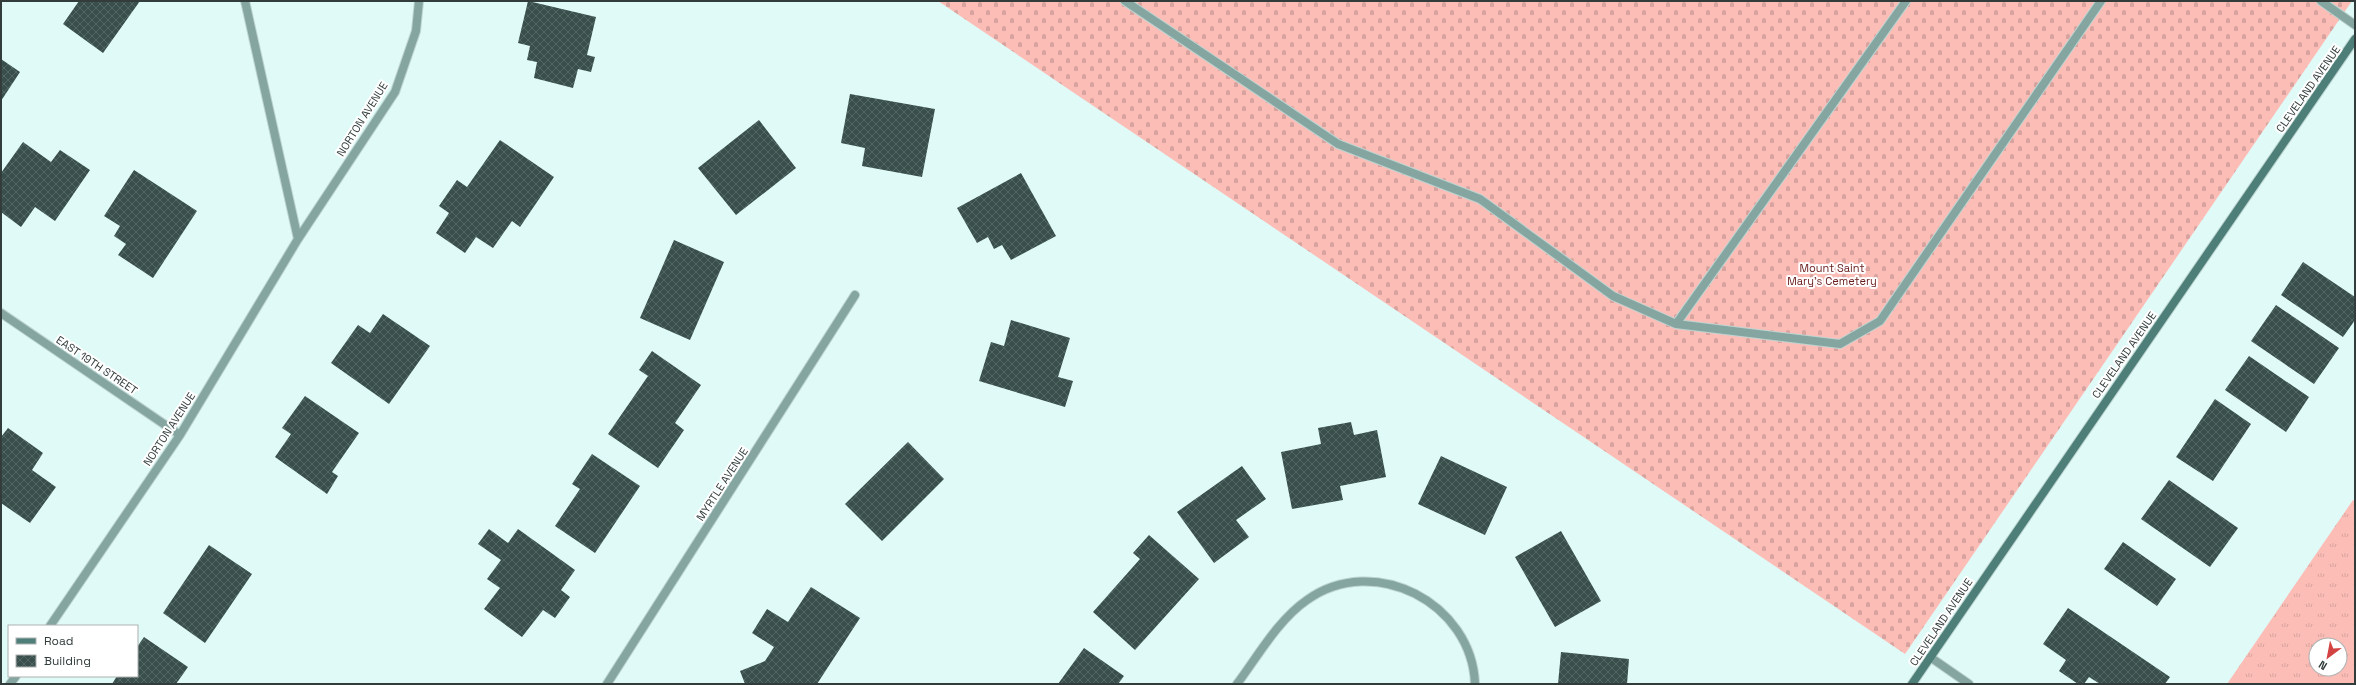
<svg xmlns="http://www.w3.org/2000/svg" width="2356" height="685" font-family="'Space Grotesk',sans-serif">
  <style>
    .grass { fill: url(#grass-tufts); fill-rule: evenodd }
    .cemetery { fill: url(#cemetery-stones) }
    .building { fill: url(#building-cross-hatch) }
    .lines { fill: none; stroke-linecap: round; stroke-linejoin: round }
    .service-casing { stroke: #bdd4d1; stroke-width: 10 }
    .minor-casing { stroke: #bdd4d1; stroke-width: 10 }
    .secondary-casing { stroke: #bdd4d1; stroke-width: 10 }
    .service { stroke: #84a5a0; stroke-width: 8 }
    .minor { stroke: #84a5a0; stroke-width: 8 }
    .secondary { stroke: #4d7e78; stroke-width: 8 }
    .labels { text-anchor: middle; stroke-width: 4; stroke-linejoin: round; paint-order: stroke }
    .street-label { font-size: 11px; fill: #323d3b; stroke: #fff }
    .park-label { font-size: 11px; fill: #691b1b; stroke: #fff }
  </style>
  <defs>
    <pattern id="grass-tufts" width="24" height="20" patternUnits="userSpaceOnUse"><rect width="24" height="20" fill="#fcbdb7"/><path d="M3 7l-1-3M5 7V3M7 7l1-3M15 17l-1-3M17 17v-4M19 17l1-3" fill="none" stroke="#d8a39e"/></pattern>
    <pattern id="cemetery-stones" width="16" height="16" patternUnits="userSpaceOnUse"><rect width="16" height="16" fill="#fcbdb7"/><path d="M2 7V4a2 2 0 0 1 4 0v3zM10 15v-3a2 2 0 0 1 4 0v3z" fill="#d8a39e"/></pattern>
    <pattern id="building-cross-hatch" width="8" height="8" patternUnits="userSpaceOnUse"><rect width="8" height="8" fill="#384f4c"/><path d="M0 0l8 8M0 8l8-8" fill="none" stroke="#546764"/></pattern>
  </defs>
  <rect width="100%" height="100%" fill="#e0faf7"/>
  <path class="grass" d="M2353,500L2355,501V684H2227ZM2316,645H2340V669H2316Z"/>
  <path class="cemetery" d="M938,1H2352L1905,654Z"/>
  <path class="building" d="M79,1H140L103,53L63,24Z
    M528,1L596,17L587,55L595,57L591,72L578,69L573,88L534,78L537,62L527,60L530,46L518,43Z
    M1,59L20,72L1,101Z
    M850,94L935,109L922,177L862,166L865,148L841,143Z
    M759,120L796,168L736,215L698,168Z
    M500,140L554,177L520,227L512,221L493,248L476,237L465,253L436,233L449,213L439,206L457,180L467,187Z
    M23,142L51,162L60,150L90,170L55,221L35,207L21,227L1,212V173Z
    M134,170L197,211L153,278L118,255L126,244L114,236L120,226L104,216Z
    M1021,173L1056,236L1011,260L1002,245L994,249L988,237L977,243L957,208Z
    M674,240L724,262L690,340L640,318Z
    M2303,262L2355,297V320L2343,337L2281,295Z
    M2276,305L2339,348L2314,384L2251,341Z
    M383,314L430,346L389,404L331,363L358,325L370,333Z
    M1011,320L1070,338L1058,377L1073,381L1065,407L979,381L991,342L1004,346Z
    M652,351L701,385L675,423L684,430L658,468L608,434L648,376L639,370Z
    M2249,356L2309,397L2286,432L2225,390Z
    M305,396L359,433L332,472L338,476L327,494L275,457L291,434L282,428Z
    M2215,399L2251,424L2213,481L2176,457Z
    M1351,422L1354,435L1377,430L1386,477L1340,486L1343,500L1292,509L1281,452L1321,444L1318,428Z
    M8,428L43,453L32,470L56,487L30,523L1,503V437Z
    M908,442L944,479L882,541L845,504Z
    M592,454L640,486L595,553L555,526L580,489L572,484Z
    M1441,456L1507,487L1485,535L1418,504Z
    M1242,466L1266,499L1236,520L1249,537L1214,563L1177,512Z
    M2169,480L2238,528L2210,567L2141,519Z
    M489,529L508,543L518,529L575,570L561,590L570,597L555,618L543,610L522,637L484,609L500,588L487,579L501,560L478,544Z
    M1561,531L1601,601L1555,627L1515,557Z
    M1149,535L1199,579L1135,650L1093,612L1140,559L1133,553Z
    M2123,542L2176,579L2157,606L2104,569Z
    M209,545L252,574L205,643L163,613Z
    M811,587L860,618L817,684H745L740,671L765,661L774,647L752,633L767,609L788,622Z
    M2068,608L2170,677L2165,684H2100L2089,677L2084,684H2078L2059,671L2066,660L2043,644Z
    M144,637L188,667L176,684H112L117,676H137V647Z
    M1084,648L1124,676L1118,684H1058Z
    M1561,652L1629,659L1627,684H1558Z"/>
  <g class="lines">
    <g class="service-casing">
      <path id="service" d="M1125,1L1338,144L1480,199L1613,296L1676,324L1906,1
        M2321,1L2355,25
        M1676,324L1840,344L1880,321L2101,1"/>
    </g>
    <g class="minor-casing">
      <path id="minor" d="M245,1L298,239L395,92L416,31L419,1
        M1,313L180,435
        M50,626L180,435L298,239
        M1930,657L1969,684
        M10,684L16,676
        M607,684L855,295
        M1237,684C1258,656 1278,620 1307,600C1374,552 1472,603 1475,684"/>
    </g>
    <g class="secondary-casing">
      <path id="secondary" d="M1912,684L2355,39"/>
    </g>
    <use href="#service" class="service"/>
    <use href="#minor" class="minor"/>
    <use href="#secondary" class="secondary"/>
  </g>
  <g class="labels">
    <g class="street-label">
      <text transform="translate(2308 89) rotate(-55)" y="4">CLEVELAND AVENUE</text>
      <text transform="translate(362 119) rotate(-58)" y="4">NORTON AVENUE</text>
      <text transform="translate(2124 355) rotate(-55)" y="4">CLEVELAND AVENUE</text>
      <text transform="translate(97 365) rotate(34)" y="4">EAST 19TH STREET</text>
      <text transform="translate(169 429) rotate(-57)" y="4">NORTON AVENUE</text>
      <text transform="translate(722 484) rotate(-57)" y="4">MYRTLE AVENUE</text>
      <text transform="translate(1941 622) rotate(-56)" y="4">CLEVELAND AVENUE</text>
    </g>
    <g class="park-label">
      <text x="1832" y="272">Mount Saint<tspan x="1832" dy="13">Mary's Cemetery</tspan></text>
    </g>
  </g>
  <rect width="2356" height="685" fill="none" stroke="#323d3b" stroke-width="4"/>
  <rect x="8" y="625" width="130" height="52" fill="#ffffff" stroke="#adb1b1"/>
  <rect x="16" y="638" width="20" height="6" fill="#4d7e78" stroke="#adb1b1"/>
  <text x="44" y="645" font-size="12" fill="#323d3b">Road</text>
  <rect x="16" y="655" width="20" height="12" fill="url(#building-cross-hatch)" stroke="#adb1b1"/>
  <text x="44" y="665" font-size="12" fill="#323d3b">Building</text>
  <g transform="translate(2328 657) rotate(212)"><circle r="19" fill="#ffffff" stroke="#adb1b1"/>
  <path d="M0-3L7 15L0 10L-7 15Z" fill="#d24342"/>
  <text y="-6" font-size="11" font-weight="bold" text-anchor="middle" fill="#323d3b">N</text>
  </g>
</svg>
